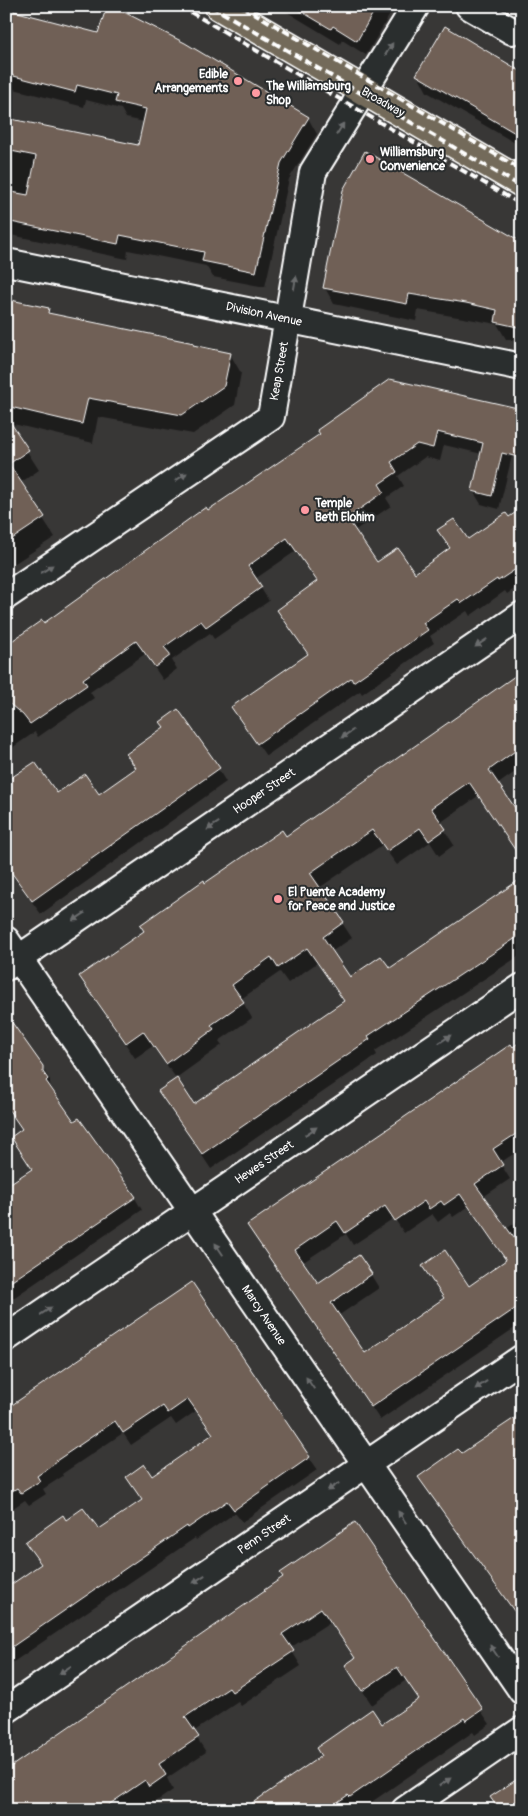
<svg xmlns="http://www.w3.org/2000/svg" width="528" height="1816" font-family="Pangolin,sans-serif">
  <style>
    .shadow { fill: #0007; fill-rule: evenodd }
    .building { fill: #6f6056; stroke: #fff; fill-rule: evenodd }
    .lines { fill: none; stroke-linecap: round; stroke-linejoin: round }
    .minor-casing { stroke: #fff; stroke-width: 30 }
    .major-casing { stroke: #fff; stroke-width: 31 }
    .minor { stroke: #2a2d2e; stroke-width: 26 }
    .major { stroke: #736b5a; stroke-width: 28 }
    .rail { stroke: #fff; stroke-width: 4; stroke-dasharray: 8 4; stroke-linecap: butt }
    .oneway { fill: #6a6c6d }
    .poi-dot { fill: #ff9aa2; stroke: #2a2d2e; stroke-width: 2 }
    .labels { text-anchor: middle; stroke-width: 4; stroke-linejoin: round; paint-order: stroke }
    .poi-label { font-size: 12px; font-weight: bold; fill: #fff; stroke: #2a2d2e; text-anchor: start }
    .street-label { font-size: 12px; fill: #fff; stroke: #2a2d2e }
  </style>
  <rect width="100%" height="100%" fill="#383736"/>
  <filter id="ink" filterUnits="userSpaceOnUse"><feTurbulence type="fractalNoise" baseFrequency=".02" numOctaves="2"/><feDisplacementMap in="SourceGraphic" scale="10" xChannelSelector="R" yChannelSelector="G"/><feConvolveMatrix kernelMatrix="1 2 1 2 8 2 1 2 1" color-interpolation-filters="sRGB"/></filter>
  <g filter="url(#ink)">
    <path class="shadow" d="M277,6H395L366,55L342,40L340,44Z
      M511,6H522V12Z
      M6,11L308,118L317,134L289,179L265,287L213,277L206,266L128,250L127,259L6,234V120L139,147L144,122L126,118L121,109L86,100L84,107L6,87Z
      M522,73V147L427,92L418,75Z
      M522,243V342L506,339L497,324L418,310L416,321L334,304L325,288Z
      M6,300L48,309L51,315L193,344L195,347L230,354L241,373L235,405L193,434L98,417L93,443L9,423L39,470L20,483L55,537L9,567L11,570L6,573Z
      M522,410V459L514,448L499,509L481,504L473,491L482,454L444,445L440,461L425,457L398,476L404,486L386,498L391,506L354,531L377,564L414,574L450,550L439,531L468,541L522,509V584L507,594L505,591L470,616L467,611L430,636L434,643L362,694L360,691L266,756L241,720L308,655L279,610L317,582L296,551L255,579L269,601L214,639L210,633L172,660L177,669L163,680L145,654L90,692L94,698L38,737L35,732L6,752V646L43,625L322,435Z
      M522,672V767L497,785L515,810L522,806V860L478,796L440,823L454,845L439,856L430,842L397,865L382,845L319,888L352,938L331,952L349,979L389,970L522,879V954L375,1051L377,1055L211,1169L169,1106L194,1105L344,1002L317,963L288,983L280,972L241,999L252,1018L219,1041L222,1045L176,1078L153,1046L135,1058L80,977L146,932L205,885L286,838Z
      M128,754L218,769L226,782L41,914L6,867V781L56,795L99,796L137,769Z
      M522,1038V1148L500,1163L510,1179L483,1197L506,1229L522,1218V1323L380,1420L248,1225ZM468,1207L507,1262L469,1288L423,1266L445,1299L364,1354L338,1316L379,1288L371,1275L358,1257L317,1285L302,1263L346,1234L353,1245L394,1218L404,1233L432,1214L438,1222L450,1213L453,1217Z
      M42,1067L50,1080V1085L74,1123L135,1198L142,1210L6,1303V1199L33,1169L23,1130L6,1106Z
      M191,1284L317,1470L242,1522L235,1513L196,1540L195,1538L6,1667V1589L41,1565L27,1542L65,1521L99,1531L143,1501L151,1477L213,1435L196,1411L176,1425L171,1418L131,1445L123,1433L62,1474L63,1476L43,1489L46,1494L29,1505L25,1500L6,1513V1401L11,1398L15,1404Z
      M522,1412V1623L420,1477L461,1455Z
      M354,1524L490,1724L475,1735L473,1732L360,1810H243L382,1725L420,1700L406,1680L372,1705L355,1679L356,1659L330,1622L290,1648L301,1666L241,1706L238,1702L193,1732L206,1752L167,1778L173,1790L144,1810H6L266,1591Z
      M522,1778V1810H478Z
      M214,1805L217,1810H206Z"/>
    <path class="building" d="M107,6H112L185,43L309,117L281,163L256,272L202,261L204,252L120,235L118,244L6,221V191L28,195L36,156L6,150V118L138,145L146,109L115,102L117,95L77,85L75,92L6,74V9L98,33Z
      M292,6H377L357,41L333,26L331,29Z
      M445,26L522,72V137L416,75Z
      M365,151L522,242V328L495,322L497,310L466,303L409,294L407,304L323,288L343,190Z
      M6,299L49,308L48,313L194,343L193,345L231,353L224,386L182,415L88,398L82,424L6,406Z
      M390,379L522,409V458L502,453L492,496L472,491L483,443L437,432L433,448L417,444L391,462L397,472L379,484L384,492L347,518L377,562L398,548L415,573L450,548L437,530L454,519L468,539L506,513L509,517L522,508V565L498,581L497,579L462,603L458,599L423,623L428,630L353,682L351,678L257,744L231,707L308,654L277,610L317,581L287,538L248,566L262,587L206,627L201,621L164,647L171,655L155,667L136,641L83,679L87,685L30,724L23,715L6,701V645L42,620L44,623L206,507L208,510L320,434L317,430Z
      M6,416L29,450L9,464L45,517L6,543Z
      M522,671V746L489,770L522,818V860L469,782L431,808L446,829L429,841L420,828L387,851L372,830L310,873L344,922L323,937L350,977L381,956L390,968L522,878V934L368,1036L370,1039L202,1154L158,1091L177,1078L194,1104L344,1001L307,948L278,968L271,957L232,985L244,1002L211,1025L214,1029L166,1064L143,1031L126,1043L79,976L144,931L140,925L204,880L205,883L282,830L286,836Z
      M178,709L220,768L32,901L6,865V781L35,762L57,793L85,774L99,794L136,768L126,754L164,727L160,722Z
      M6,1014L43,1066V1072L48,1079L46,1081L74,1121L79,1118L136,1197L6,1285V1186L32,1169L11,1137L22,1129L6,1106Z
      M522,1040V1130L493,1149L503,1165L475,1184L522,1249V1304L371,1407L247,1225L511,1044L513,1047ZM460,1194L506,1260L469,1286L445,1250L422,1266L444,1298L365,1353L331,1303L372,1274L359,1255L318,1283L295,1250L337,1221L345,1233L385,1206L395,1221L424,1201L429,1209L441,1201L444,1205Z
      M192,1282L310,1457L234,1510L227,1501L188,1528L187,1526L6,1651V1588L41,1564L25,1542L63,1515L66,1520L83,1508L99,1529L142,1500L126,1477L144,1464L152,1476L213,1434L188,1399L168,1413L163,1406L123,1433L115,1421L56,1461L57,1462L37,1476L40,1481L21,1493L17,1488L6,1495V1409Z
      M522,1413V1622L418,1477L458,1449L462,1453Z
      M355,1522L483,1709L466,1721L464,1718L350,1797L348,1795L326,1810H242L321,1756L316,1748L372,1709L382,1724L419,1699L397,1667L362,1691L345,1665L355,1658L321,1608L282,1634L294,1651L232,1692L229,1688L185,1717L199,1737L159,1764L166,1775L149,1787L145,1780L101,1810H6V1770L265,1591L264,1590L283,1577L280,1573Z
      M522,1776V1810H499L490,1797Z"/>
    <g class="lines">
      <g class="minor-casing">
        <path id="minor" d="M469,6L512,31
          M6,262L522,367
          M6,596L271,417L313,172L416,6
          M6,940L522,1691
          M6,967L522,615
          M6,1338L522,987
          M6,1710L522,1358
          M405,1810L522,1730"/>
      </g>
      <g class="major-casing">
        <path id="major" d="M219,6L522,183"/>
      </g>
      <use href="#minor" class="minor"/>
      <use href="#major" class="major"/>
      <path class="rail" d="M180,6L522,205
        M211,6L522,187
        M242,6L522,170"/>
    </g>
    <defs><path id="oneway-solid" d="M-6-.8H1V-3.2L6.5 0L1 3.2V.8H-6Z" transform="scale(1.25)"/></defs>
    <g class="oneway">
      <use href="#oneway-solid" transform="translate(389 49) rotate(-58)"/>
      <use href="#oneway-solid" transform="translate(340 129) rotate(-58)"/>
      <use href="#oneway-solid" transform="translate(295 283) rotate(-80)"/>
      <use href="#oneway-solid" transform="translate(181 477) rotate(-34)"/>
      <use href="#oneway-solid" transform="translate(47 569) rotate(-34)"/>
      <use href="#oneway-solid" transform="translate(481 643) rotate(146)"/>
      <use href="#oneway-solid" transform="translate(347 734) rotate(146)"/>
      <use href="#oneway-solid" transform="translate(213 826) rotate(146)"/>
      <use href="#oneway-solid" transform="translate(79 917) rotate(146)"/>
      <use href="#oneway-solid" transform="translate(445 1039) rotate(-34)"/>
      <use href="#oneway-solid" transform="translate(311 1131) rotate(-34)"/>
      <use href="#oneway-solid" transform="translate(219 1249) rotate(-124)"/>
      <use href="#oneway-solid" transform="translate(46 1311) rotate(-34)"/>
      <use href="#oneway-solid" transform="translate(310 1383) rotate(-124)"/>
      <use href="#oneway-solid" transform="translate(481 1385) rotate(146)"/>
      <use href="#oneway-solid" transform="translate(333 1487) rotate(146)"/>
      <use href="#oneway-solid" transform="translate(402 1517) rotate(-124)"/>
      <use href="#oneway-solid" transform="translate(199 1579) rotate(146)"/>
      <use href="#oneway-solid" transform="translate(494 1651) rotate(-124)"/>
      <use href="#oneway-solid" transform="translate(65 1670) rotate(146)"/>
      <use href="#oneway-solid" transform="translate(445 1782) rotate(-34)"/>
    </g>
  </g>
  <g class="poi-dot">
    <circle cx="238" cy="81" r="5"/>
    <circle cx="256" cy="93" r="5"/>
    <circle cx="370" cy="159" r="5"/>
    <circle cx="305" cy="510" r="5"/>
    <circle cx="278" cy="899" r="5"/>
  </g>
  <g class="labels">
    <g class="poi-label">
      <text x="228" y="78" text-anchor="end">Edible<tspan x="228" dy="14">Arrangements</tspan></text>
      <text x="266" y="90">The Williamsburg<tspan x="266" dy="14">Shop</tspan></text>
      <text x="380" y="156">Williamsburg<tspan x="380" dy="14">Convenience</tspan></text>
      <text x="315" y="507">Temple<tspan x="315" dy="14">Beth Elohim</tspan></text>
      <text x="288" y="896">El Puente Academy<tspan x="288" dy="14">for Peace and Justice</tspan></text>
    </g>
    <g class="street-label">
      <text transform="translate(383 102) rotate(30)" y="4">Broadway</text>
      <text transform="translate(264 314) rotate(12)" y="4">Division Avenue</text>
      <text transform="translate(279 371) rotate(-80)" y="4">Keap Street</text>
      <text transform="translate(264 791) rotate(-34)" y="4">Hooper Street</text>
      <text transform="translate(264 1162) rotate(-34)" y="4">Hewes Street</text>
      <text transform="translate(264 1315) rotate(56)" y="4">Marcy Avenue</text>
      <text transform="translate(264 1534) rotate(-34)" y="4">Penn Street</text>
    </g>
  </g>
  <rect width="528" height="1816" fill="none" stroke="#2a2d2e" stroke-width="25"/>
  <rect x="12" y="12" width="503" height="1791" fill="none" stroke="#fff" stroke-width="2" filter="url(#ink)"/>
</svg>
